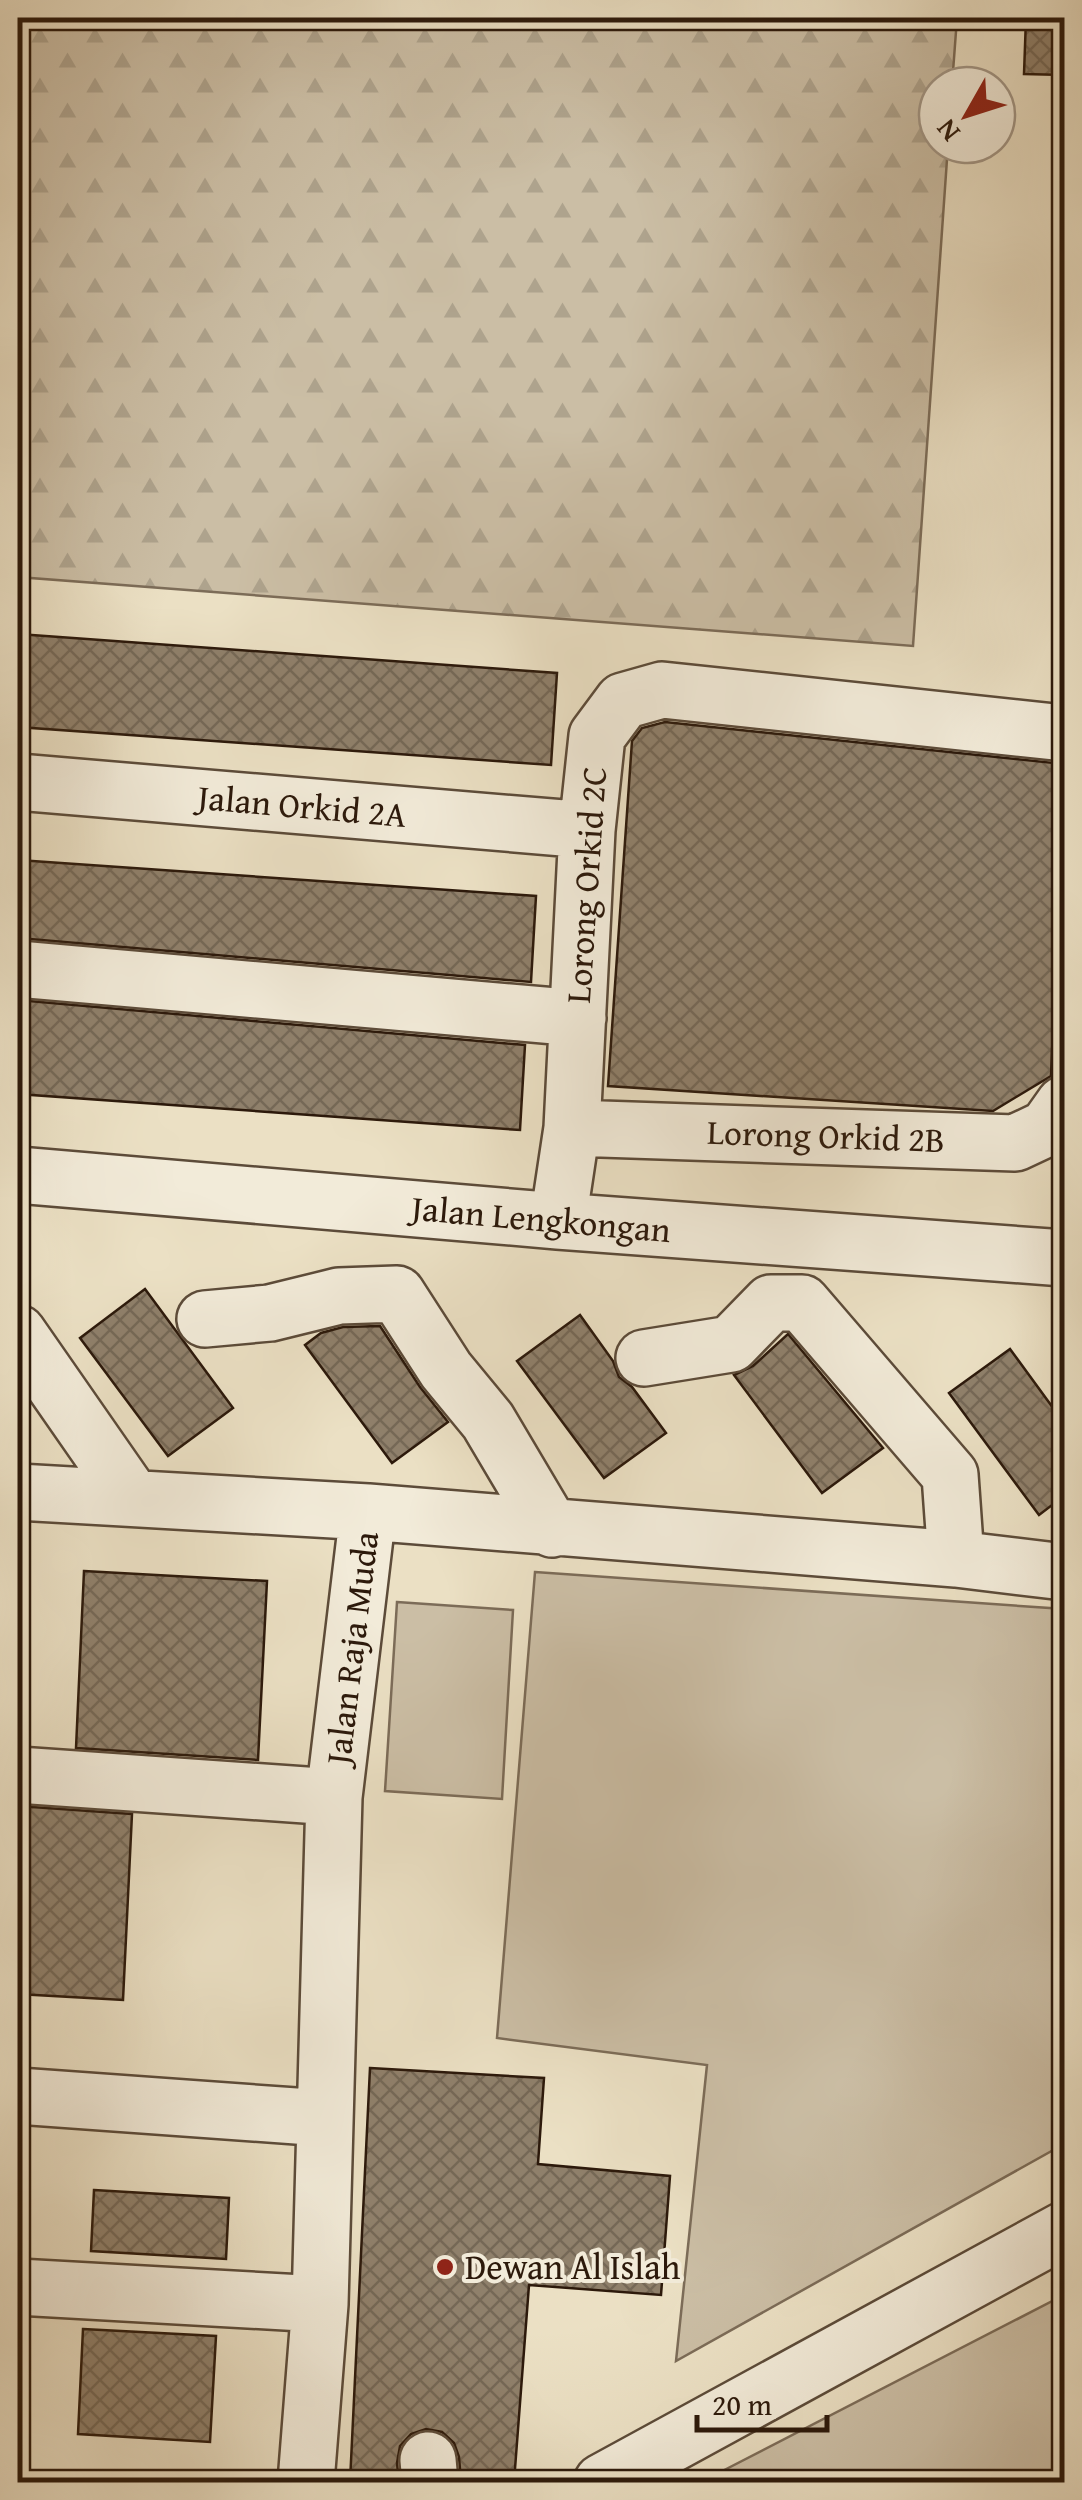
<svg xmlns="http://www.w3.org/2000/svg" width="1082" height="2500" font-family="'Gentium Book Plus',serif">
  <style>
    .green { fill: #cbbea5; stroke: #7c6c58; stroke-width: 2.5 }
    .forest { fill: url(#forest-firs); stroke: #7c6c58; stroke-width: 2.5 }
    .building { fill: url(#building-cross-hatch); stroke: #2c190b; stroke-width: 2.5 }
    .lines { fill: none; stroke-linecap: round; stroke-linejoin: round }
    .minor-casing { stroke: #5c4b39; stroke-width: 60 }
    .minor { stroke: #f2ebd9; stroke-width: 55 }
    .poi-dot { fill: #8f2418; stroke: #f2ebd9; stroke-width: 4 }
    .labels { text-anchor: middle; stroke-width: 8; stroke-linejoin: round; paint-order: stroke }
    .street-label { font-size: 35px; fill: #2c190b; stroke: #f2ebd9 }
    .poi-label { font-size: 35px; fill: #2c190b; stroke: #f2ebd9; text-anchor: start }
  </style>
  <defs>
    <pattern id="forest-firs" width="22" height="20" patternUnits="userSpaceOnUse" patternTransform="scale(2.5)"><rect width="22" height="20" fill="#cbbea5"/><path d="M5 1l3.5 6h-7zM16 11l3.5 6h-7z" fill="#aea38d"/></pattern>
    <pattern id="building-cross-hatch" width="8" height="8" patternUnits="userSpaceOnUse" patternTransform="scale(2.5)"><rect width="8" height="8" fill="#8f806b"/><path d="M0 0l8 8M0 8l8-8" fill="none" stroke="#756856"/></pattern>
  </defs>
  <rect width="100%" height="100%" fill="#ebe0c4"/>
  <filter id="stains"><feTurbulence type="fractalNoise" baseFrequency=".002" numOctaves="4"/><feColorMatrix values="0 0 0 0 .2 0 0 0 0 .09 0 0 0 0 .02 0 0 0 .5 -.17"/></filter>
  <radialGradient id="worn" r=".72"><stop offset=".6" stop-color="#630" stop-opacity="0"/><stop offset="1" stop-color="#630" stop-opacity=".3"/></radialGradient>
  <path class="green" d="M535,1572L1064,1609V2144L676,2361L707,2065L497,2038Z
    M397,1602L513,1610L502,1799L385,1791Z
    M1064,2295V2482H701Z"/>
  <path class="forest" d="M18,18H957L952,85H937V145H948L913,646L18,577Z"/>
  <path class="building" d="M1026,18H1064V75L1024,74Z
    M18,634L557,673L551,765L18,727Z
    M665,722L1064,764L1051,1076L993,1111L608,1086L632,741L642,728Z
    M18,860L536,896L531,982L18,938Z
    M18,1000L525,1045L520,1130L18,1094Z
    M145,1289L233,1408L168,1456L80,1338Z
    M580,1315L613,1361L619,1377L632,1387L666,1433L604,1478L517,1361Z
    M380,1326L420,1387L448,1422L392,1463L305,1345L321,1333L343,1327Z
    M788,1334L883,1448L822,1493L734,1375L753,1366Z
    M1010,1349L1064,1423V1496L1039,1515L949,1393Z
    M84,1571L267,1581L258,1760L76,1748Z
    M18,1806L132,1814L123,2000L18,1994Z
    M370,2068L544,2078L538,2164L670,2176L661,2295L529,2285L514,2482H461L459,2457L454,2443L442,2432L426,2429L411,2434L400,2446L397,2463L399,2482H350Z
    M94,2190L229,2198L226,2259L91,2251Z
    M83,2329L216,2336L210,2442L78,2434Z"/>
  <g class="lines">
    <g class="minor-casing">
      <path id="minor" d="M18,782L587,830
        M18,969L578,1018
        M572,1128L1015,1143L1047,1128L1064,1104
        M18,1175L558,1221L1064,1258
        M558,1221L572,1128L587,830L597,736L623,701L662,690L1064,733
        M205,1319L270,1313L339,1296L397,1294L446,1370L488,1421L552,1529
        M18,1333L132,1497
        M644,1358L731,1344L771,1303H802L950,1475L956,1559
        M18,1492L368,1512
        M18,1775L334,1797
        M18,2096L324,2118
        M18,2287L320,2304
        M428,2460L430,2482
        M306,2482L320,2304L334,1797L368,1512L956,1559L1064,1572
        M602,2482L1064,2230"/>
    </g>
    <use href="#minor" class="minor"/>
  </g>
  <circle class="poi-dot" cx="445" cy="2267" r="10"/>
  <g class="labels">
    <g class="street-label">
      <text transform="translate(302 806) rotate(5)" y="12">Jalan Orkid 2A</text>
      <text transform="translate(586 885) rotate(-86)" y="12">Lorong Orkid 2C</text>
      <text transform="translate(826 1136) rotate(2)" y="12">Lorong Orkid 2B</text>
      <text transform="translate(541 1219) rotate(5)" y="12">Jalan Lengkongan</text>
      <text transform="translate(352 1648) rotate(-83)" y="12">Jalan Raja Muda</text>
    </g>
    <g class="poi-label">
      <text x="465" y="2279">Dewan Al Islah</text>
    </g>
  </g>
  <rect width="1082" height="2500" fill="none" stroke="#ebe0c4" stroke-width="60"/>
  <rect x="20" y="20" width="1042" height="2460" fill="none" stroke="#2c190b" stroke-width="5"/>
  <rect x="30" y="30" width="1022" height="2440" fill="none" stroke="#2c190b" stroke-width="2.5"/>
  <g transform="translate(967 115) rotate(231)"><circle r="48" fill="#f2ebd9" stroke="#a39787" stroke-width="2.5"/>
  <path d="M0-8L18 38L0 25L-18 38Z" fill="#8f2418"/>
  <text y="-15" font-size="28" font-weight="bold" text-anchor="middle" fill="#2c190b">N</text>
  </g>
  <path d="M697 2415v15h130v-15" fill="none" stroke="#2c190b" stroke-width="5"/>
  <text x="712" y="2415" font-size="30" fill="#2c190b" stroke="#f2ebd9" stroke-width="8" paint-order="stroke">20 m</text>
  <rect width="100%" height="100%" filter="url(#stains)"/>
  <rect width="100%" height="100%" fill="url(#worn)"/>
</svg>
